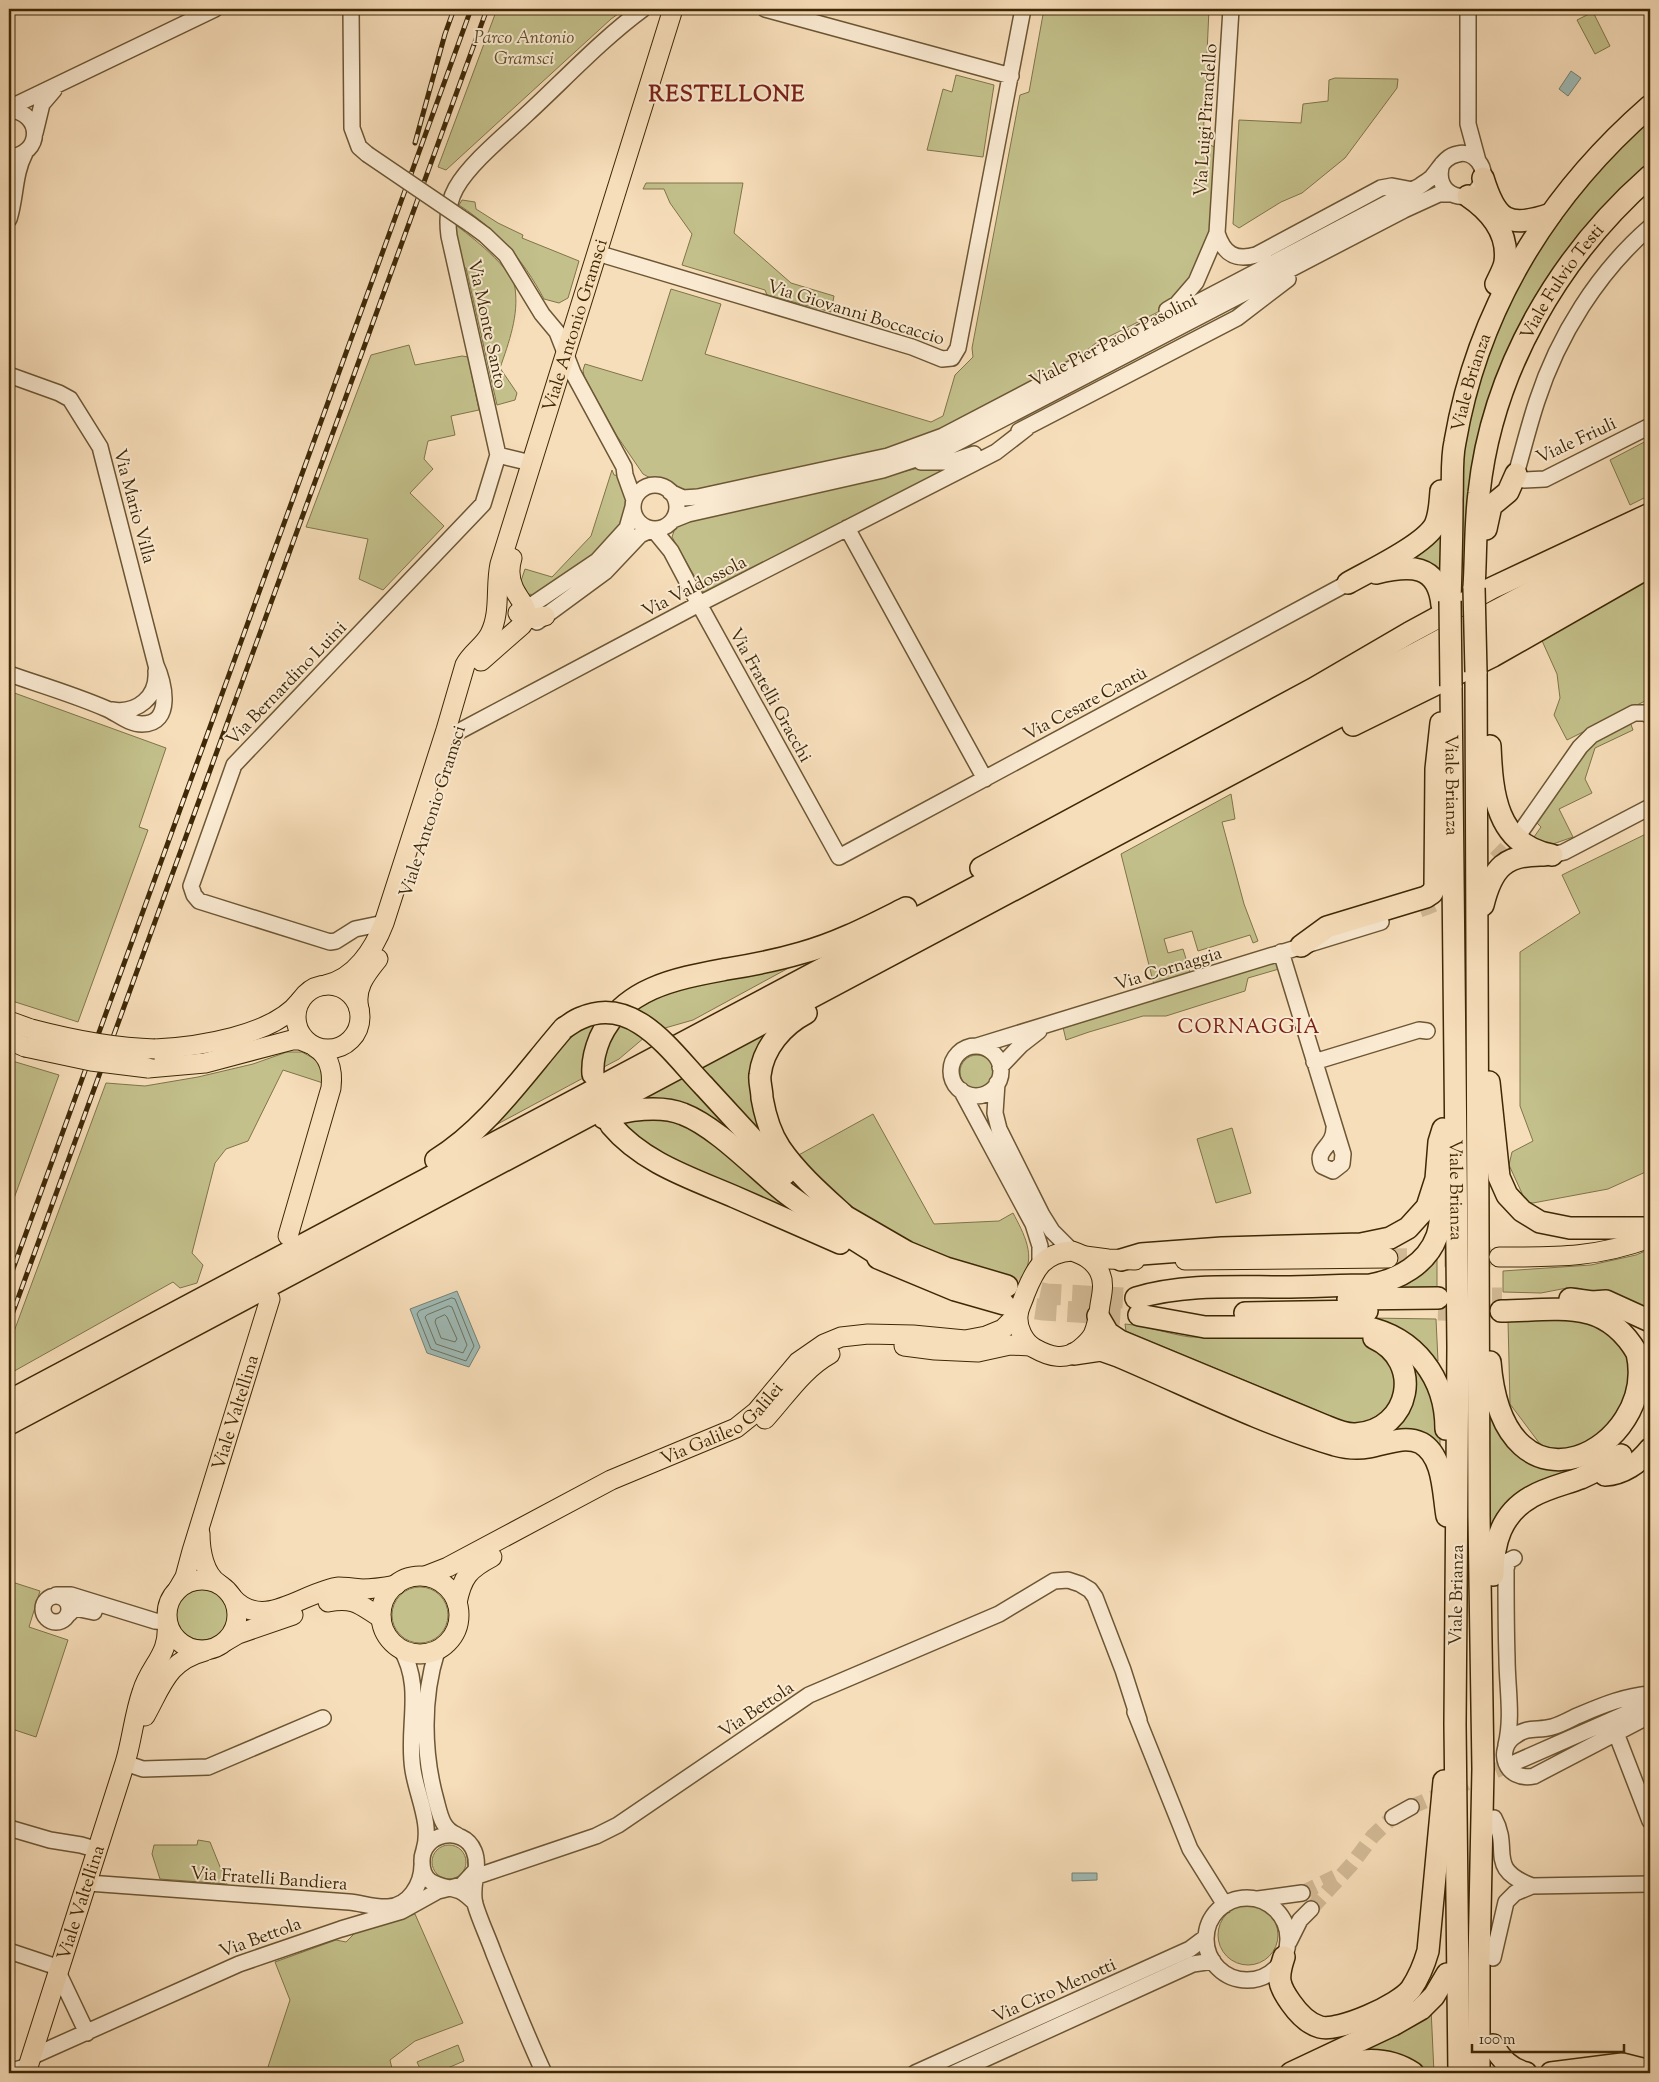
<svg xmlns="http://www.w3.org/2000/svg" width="1659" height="2082" font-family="'Sorts Mill Goudy',serif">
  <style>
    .green { fill: #c3c08b; stroke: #807448 }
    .water { fill: #9fbbb7; stroke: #788070 }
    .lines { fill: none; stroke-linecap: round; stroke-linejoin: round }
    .shore { stroke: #6e725e; stroke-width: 1 }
    .minor-tunnel { stroke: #d2ba96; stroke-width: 15; stroke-dasharray: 15 8; stroke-linecap: butt }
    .major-tunnel { stroke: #d2ba96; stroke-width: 19; stroke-dasharray: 19 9; stroke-linecap: butt }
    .highway-tunnel { stroke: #d2ba96; stroke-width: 21; stroke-dasharray: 21 11; stroke-linecap: butt }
    .minor-casing { stroke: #6c5633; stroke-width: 18 }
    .major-casing { stroke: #3e2806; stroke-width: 21 }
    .highway-casing { stroke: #3e2806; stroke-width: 24 }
    .minor { stroke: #faead2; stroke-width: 15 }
    .major { stroke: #f7deba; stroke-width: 19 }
    .highway { stroke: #f7deba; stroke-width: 21 }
    .rail-casing { stroke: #3e2806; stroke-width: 5 }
    .rail { stroke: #faead2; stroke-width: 3; stroke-dasharray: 9; stroke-linecap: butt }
    .minor-bridge-casing { stroke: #6c5633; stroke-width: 18; stroke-linecap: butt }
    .major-bridge-casing { stroke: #3e2806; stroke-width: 21; stroke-linecap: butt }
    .highway-bridge-casing { stroke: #3e2806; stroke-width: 24; stroke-linecap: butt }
    .minor-bridge { stroke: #faead2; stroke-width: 15 }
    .major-bridge { stroke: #f7deba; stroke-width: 19 }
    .highway-bridge { stroke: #f7deba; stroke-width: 21 }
    .labels { text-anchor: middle; stroke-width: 4; stroke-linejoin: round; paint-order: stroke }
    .park-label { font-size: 18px; font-style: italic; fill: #5f4e27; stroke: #faead2 }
    .street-label { font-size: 18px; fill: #3e2806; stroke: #faead2 }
    .quarter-label { font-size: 20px; letter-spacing: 1px; fill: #7a1f14; stroke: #faead2 }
    .district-label { font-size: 22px; font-weight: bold; letter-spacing: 1px; fill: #7a1f14; stroke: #faead2 }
  </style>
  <rect width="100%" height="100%" fill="#f7deba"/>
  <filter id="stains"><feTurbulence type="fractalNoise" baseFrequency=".004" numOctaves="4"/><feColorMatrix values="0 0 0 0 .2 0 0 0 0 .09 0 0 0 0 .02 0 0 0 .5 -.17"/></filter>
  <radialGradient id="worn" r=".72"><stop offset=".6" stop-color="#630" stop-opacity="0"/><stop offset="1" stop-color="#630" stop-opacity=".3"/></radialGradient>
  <path class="green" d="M497,9H625L611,19L446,170L438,167Z
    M1044,9H1209L1203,142L1217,148L1210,234L1203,259L1177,300L1156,313L1096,343L1071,363L942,431L889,450L690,494L652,479L643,474L617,436L584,376L583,370L585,364L642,381L671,289L721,304L705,354L931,422L943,416L955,375L973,357L972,348L1020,95L1029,92Z
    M1593,12L1610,46L1595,54L1577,20Z
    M956,75L994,85L983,157L927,150L943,89L952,92Z
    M1335,78L1398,79L1397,88L1345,158L1302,193L1281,202L1239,228L1233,224L1239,120L1301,123L1303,104L1328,101L1329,80Z
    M1650,117V164L1622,189L1516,335L1468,611L1461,612L1463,454L1474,395L1506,305L1572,198Z
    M646,183H743L734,233L791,283L834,296L831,312L767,295L765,290L682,265L692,234L670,203L664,189H643Z
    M462,200L475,202L476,209L498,223L523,235L522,238L579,261L568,298L559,303L544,299C522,258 498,231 459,205Z
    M454,224C470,235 513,269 515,288C519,315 509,342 500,368L517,393L515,400L497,405L466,268H463Z
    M409,345L415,365L462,356L468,357L479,410L451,416L455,435L428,441L424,459L433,469L410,493L444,526L383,590L359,579L368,539L306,527L371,355Z
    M1650,439V495L1630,505L1610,460Z
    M919,468L948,469L704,593L672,537L676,525Z
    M612,470L614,475L620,476L628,495L625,518L597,553L535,595L528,594L519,587L525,569L552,577L591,536Z
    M1442,531L1444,573L1432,565L1406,561Z
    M1650,574V706L1647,700L1567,740L1554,715L1560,698L1557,674L1539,634Z
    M9,691L166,748L139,827L148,830L78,1022L9,1000Z
    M1630,722L1633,730L1595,748L1585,779L1592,793L1559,809L1573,837L1553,844L1536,841L1537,839L1534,837L1541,827L1535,821L1589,745Z
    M1231,794L1235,819L1222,822L1244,904L1258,941L1253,943L1250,935L1198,951L1192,931L1164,939L1168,953L1183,949L1191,975L1154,985L1121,854Z
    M1650,832V1170L1608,1189L1533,1203L1526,1202L1509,1165L1512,1152L1533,1141L1520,1106V952L1580,913L1562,875Z
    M1275,957L1279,969L1248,978L1245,991L1166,1016H1143L1089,1032L1066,1040L1062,1023Z
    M807,958L693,1020L658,1030L645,1037L619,1059L600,1069V1059L617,1021L660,989Z
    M604,1019L585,1077L479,1134L566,1034Z
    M782,1022L771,1032L766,1133L729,1138L630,1102Z
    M287,1052H302L320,1062L323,1083L283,1070L248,1141L226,1149L215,1163L192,1253L203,1265L197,1283L180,1288L173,1282L9,1374V1345L106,1083L145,1086L198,1077L253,1064Z
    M960 1072a17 17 0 1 1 34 0a17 17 0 1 1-34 0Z
    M9,1060L59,1075L9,1212Z
    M873,1114L934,1224L999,1221L1013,1213C1023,1232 1038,1258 1021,1278C1018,1281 1011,1284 1007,1286L843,1215L795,1157Z
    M650,1115L689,1125L841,1238L675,1165L616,1120Z
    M1232,1128L1251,1193L1216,1203L1197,1139Z
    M1650,1249V1316L1610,1297L1578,1288H1567L1541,1293L1503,1292V1271L1591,1265L1636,1255Z
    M1437,1253V1291H1378Z
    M1371,1318L1436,1319L1438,1361H1433Z
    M1508,1320L1593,1321L1624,1343L1640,1386L1595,1449L1543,1448L1510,1404Z
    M1125,1324C1148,1326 1168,1334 1190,1337L1350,1336L1366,1339L1390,1358L1398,1387L1390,1407L1370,1421L1357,1424L1345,1422L1126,1331Z
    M1420,1363L1440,1421V1449L1374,1435L1408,1366Z
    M1490,1410L1522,1450L1597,1460L1495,1523L1488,1524Z
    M9,1581L40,1591L29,1627L68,1640L36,1737L9,1728Z
    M392 1615a28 28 0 1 1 56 0a28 28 0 1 1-56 0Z
    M176 1614a26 26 0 1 1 52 0a26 26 0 1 1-52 0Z
    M198,1840L210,1842L227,1884L160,1879L152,1854L154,1845H197Z
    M432 1862a17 17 0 1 1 34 0a17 17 0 1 1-34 0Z
    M1218 1935a30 30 0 1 1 60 0a30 30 0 1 1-60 0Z
    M415,1914L463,2023L415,2041L390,2060L393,2073H266L290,2000L275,1962L336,1940L346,1942L355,1933Z
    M1431,2008L1434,2073H1426L1422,2069L1342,2056Z
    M458,2045L464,2061L436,2073H422L417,2062Z"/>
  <path class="water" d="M1571,71L1581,78L1568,96L1559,89Z
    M457,1291L480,1347L469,1367L427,1353L410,1309Z
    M1072,1873H1097V1880L1072,1881Z"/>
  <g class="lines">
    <path class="shore" d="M452,1298L455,1299L474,1346L466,1361L431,1349L417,1314L419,1311Z
      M449,1306L452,1307L467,1345L463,1353L436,1344L425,1317L427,1315Z
      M445,1315L447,1317L457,1339L455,1342L441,1338L435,1322L436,1319Z"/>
    <path class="minor-tunnel" d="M1420,910C1461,896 1494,862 1521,831
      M1411,1807L1516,1762
      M1302,1893L1335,1877
      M1311,1909L1352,1864L1373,1836L1393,1817"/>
    <path class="major-tunnel" d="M1388,1258L1499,1257"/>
    <path class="highway-tunnel" d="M1009,1286L1047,1294L1123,1298
      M1460,1298H1502
      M1004,1304L1044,1310L1125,1315
      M1438,1310L1475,1311"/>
    <g class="minor-casing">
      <path id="minor" d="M351,9L352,128L359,147L367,154
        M765,9L1011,76
        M1468,9V124L1478,161
        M9,108L215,9
        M9,110C43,112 43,155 9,157
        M35,133L42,104L54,90
        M9,219C16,197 14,174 25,153
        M470,224L485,235L506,255L542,314L557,332L573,373L624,467L625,475L634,500
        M1650,227C1598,272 1558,336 1537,401C1529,425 1523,450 1516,474L1524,480L1545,479L1650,426
        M1217,233C1224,254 1235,261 1256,255L1381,188L1392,186L1413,190
        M607,256L912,347L942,359L952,358L958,348L1023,9
        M1167,310L1177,304L1196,282L1217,233L1231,9
        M9,375L59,393L70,399L100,447L156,665C164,682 174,724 142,724C129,724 118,714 107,709C75,695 41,685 9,674
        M1019,431L1237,318L1288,279
        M498,455L531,463
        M921,462H950L974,454
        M633 507a22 22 0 1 1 44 0a22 22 0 1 1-44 0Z
        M670,492L683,498L698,497L888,456L943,436L1420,186C1424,183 1429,180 1432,177C1440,168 1445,156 1458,154C1465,152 1473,155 1478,161C1483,167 1484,174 1482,180C1474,209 1431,197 1442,164
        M673,520L688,514L883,470L943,450L1404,210L1439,194H1450
        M847,528L985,779
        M653,529L671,551L699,604L839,857L1348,583
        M526,609L597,561L627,528L633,507
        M537,622L605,572L640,535L653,529
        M112,710C137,714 158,697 156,671
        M456,733L699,604L996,452L1027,428
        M1522,830L1580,747L1592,735L1634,713H1645L1650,716
        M1552,855L1564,852L1650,807
        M384,923L355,929L336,941L330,942L199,901L194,895L191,886L234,765L483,504L498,455L449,236C447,221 448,202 456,188C470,163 506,134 527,114C565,79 601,40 643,9
        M1281,952L1343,1154L1342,1164L1333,1171L1322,1166C1314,1149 1334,1148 1334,1128
        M977,1046L1381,922
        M951 1071a25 25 0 1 1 50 0a25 25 0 1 1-50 0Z
        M1314,1062L1419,1030L1427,1031
        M1000,1067L1021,1045L1039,1031
        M997,1083L995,1113L999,1129L1042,1215L1052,1231L1072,1251
        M961,1090L1033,1224L1040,1246V1265
        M56,1595H71L155,1621L167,1622
        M43 1609a13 13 0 1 1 26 0a13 13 0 1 1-26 0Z
        M69,1614L75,1608L94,1612
        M401,1649C424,1688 406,1727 413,1770C417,1796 432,1824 424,1850
        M437,1651C422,1698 423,1753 436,1800C440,1815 442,1829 457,1835
        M1650,1694C1624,1696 1601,1706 1577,1716C1569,1720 1560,1725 1552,1727C1538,1731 1528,1726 1515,1736C1495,1749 1505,1782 1534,1776L1643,1719L1650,1713
        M1135,1712L1190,1849L1225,1905
        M1616,1733L1650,1821
        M1506,1745C1513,1717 1507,1687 1507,1658C1506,1628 1506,1599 1506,1569L1508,1561L1514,1558
        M1516,1762L1650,1703
        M125,1763L143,1769L208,1767L323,1718
        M1393,1817L1411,1807
        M1494,1818C1512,1850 1485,1868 1532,1886L1650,1884
        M9,1828L50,1840L81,1845L98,1850
        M469,1879L596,1836L618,1825L809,1695L999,1614L1054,1581L1068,1580L1080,1584L1090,1590L1095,1597L1123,1670L1139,1720
        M88,1883L349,1902C361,1903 375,1908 388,1907C409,1906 422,1884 422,1865
        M1206 1939a41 41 0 1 1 82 0a41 41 0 1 1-82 0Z
        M1258,1899L1302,1893
        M475,1903C470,1898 466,1894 460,1891C443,1885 422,1887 422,1862C421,1833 463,1824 474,1851C481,1868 470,1887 475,1904C480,1921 488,1937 494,1954C510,1994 526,2034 544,2073
        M1289,1942L1300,1920L1311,1909
        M9,1951L60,1968
        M1493,1958L1506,1902L1515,1893L1532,1886
        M58,1972L87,2033
        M31,2057L239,1964L341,1929L402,1911L438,1891L462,1885L474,1872
        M9,2072L28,2066
        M915,2073L1190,1949L1206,1937
        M954,2073L1193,1964L1213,1961"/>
    </g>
    <g class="major-casing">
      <g id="major">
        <path d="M518,613L528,619L545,616"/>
        <path d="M481,661L522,625C533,610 520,602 514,589C509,579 509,568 512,558"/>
        <circle cx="328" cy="1017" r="32"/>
        <path id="s1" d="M325,985C355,979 374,949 384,923L446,730L465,665C471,653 484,646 490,634C501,612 495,587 500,564L673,9"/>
        <path d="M359,1009C354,988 366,974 378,959"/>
        <path d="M9,1021L31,1029"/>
        <path d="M9,1040L25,1047"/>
        <path d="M155,1049C196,1047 273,1036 300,1001"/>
        <path d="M148,1068L205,1063L292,1040H300L310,1044"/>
        <path d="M288,1236L331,1088C333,1071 330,1056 315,1047"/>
        <path d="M1072,1251C1084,1255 1093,1260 1099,1271C1105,1282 1102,1293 1100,1305C1099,1314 1097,1326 1093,1335C1090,1340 1085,1345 1080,1349C1065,1361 1050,1357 1034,1348C1024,1342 1017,1328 1018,1316C1018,1309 1023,1301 1025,1294C1035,1269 1043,1253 1072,1251Z"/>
        <path d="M1085,1256L1108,1259L1135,1260"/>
        <path d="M1499,1257C1557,1257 1595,1258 1650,1238"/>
        <path d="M1185,1260L1388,1258"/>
        <path d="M904,1346L935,1350L978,1352L1010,1345L1031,1346"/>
        <path d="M765,1419C786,1396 803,1369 830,1354"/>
        <path d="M200,1533C200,1551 204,1574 219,1584"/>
        <path id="s2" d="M425,1576L448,1567L611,1480L736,1428L756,1412L798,1362L824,1344L841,1337L868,1334L913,1335L965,1340L986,1336L1003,1329L1018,1314"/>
        <circle cx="420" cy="1615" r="39"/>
        <circle cx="202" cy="1615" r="35"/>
        <path id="s3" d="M178,1589L185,1577L192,1551L270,1299"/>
        <path d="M232,1597C263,1633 304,1591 339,1587C346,1587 354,1588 362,1589C373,1589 385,1587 396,1585"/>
        <path d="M328,1602C355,1597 360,1605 381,1618"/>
        <path d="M457,1603C462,1577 469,1569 492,1557"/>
        <path d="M226,1641L238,1634L293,1615"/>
        <path d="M145,1716C162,1686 167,1661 205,1651"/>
        <path id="s4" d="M26,2073L125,1763C132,1740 134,1715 142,1692C151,1663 170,1656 167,1622"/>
      </g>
    </g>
    <g class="highway-casing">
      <g id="highway">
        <path d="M1483,178C1496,220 1507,229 1551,214"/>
        <path d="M1468,196C1490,211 1509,232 1505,262C1504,269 1499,277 1496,284"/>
        <path d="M1486,529L1491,506L1508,492L1516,474"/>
        <path d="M1376,573C1409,565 1438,563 1442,605"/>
        <path d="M1348,583C1369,571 1424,545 1435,525C1440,514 1440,502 1441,491"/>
        <path id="s5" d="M1474,588C1476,557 1475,524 1479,493C1492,370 1559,256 1650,176"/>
        <path id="s6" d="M1450,601C1451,567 1452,533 1452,499C1453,480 1451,460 1455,442C1478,308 1548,195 1650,106"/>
        <path d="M1476,672L1479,1516L1483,1769L1479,1961V2073"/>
        <path id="s7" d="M1451,686L1458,1347L1455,1724L1459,2073"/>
        <path d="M1353,725L1493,656L1642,571"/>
        <path d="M1490,746C1492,793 1496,845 1552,855"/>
        <path d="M981,868L1313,689L1409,633L1492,588L1650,514"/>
        <path d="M1483,905C1492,868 1505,854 1544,855"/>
        <path d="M1301,946L1327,927L1426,897L1432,893L1435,887L1436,769L1441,723"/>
        <path d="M806,1013C783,1025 763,1048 760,1075C759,1082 762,1090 762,1098C765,1115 770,1133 780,1148C797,1173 821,1194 843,1214"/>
        <path d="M593,1074C592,1061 595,1050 600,1038C623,987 679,978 727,969C752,965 777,960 801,953C838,943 872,925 906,908"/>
        <path d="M1489,1082L1499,1177L1507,1195L1522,1211L1540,1222L1570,1228H1650"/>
        <path d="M704,1086L785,1174"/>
        <path d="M604,1118C625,1109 662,1105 683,1114C717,1127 757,1170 786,1193C820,1219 856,1240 891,1263"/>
        <path d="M611,1125C643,1163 691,1178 735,1197C770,1212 805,1228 840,1243"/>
        <path d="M436,1160C487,1129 525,1073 564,1028"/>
        <path d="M831,1208L907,1252L946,1268L1007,1286"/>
        <path d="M878,1258L955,1290L1004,1304"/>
        <path d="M1121,1260L1141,1254L1222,1248L1361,1244L1390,1238L1408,1228L1427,1207L1436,1179L1439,1142L1443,1129"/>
        <path d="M1136,1298C1184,1284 1232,1287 1282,1287C1311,1287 1341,1285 1370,1285C1398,1280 1427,1264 1437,1236C1443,1218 1441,1199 1442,1181"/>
        <path d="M1348,1299L1438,1298"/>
        <path d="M1570,1299L1592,1302L1606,1301L1650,1321"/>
        <path d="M1245,1313L1367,1311"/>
        <path d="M1139,1315L1205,1327H1365C1415,1337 1446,1378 1446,1429"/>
        <path d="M1098,1316L1108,1333L1120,1341L1323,1425C1333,1429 1345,1435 1356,1434C1411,1430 1424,1361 1374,1338"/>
        <path d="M1074,1354L1101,1350L1118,1356C1189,1386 1261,1423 1335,1445C1346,1448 1358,1449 1369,1447C1386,1444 1404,1435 1421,1443C1444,1456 1443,1493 1447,1516"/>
        <path d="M1490,1362C1504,1531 1659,1449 1637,1353C1626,1334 1610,1319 1589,1313C1561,1306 1530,1311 1501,1311"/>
        <path d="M9,1401L1650,529"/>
        <path d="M9,1424L1650,551"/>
        <path d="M1605,1475C1623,1474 1639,1463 1650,1449"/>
        <path d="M1493,1575C1493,1543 1501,1514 1531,1497C1546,1488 1565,1484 1581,1478C1595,1472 1608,1464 1621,1455"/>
        <path d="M1284,1957C1277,1978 1278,1985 1291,2003C1298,2013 1309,2024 1320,2027C1339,2032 1399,2005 1411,1989C1419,1977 1424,1965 1428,1951L1444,1781"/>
        <path d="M1493,2045C1501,2059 1510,2069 1526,2073"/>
        <path d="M1291,2073L1393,2025L1421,2009L1434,1996L1447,1974"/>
        <path d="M1319,2073C1350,2060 1383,2053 1413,2073"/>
        <path d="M1551,2073L1622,2064L1650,2071"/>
      </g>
    </g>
    <use href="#minor" class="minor"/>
    <use href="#major" class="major"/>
    <use href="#highway" class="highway"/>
    <g class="rail-casing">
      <path id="rail" d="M415,143L445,34L454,9
        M9,1280L471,9
        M9,1323L487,9"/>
    </g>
    <use href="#rail" class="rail"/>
    <g class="minor-bridge-casing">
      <path id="minor-bridge" d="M367,154L470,224"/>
    </g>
    <g class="major-bridge-casing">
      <path id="major-bridge" d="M31,1029C73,1040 112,1048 155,1049
        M25,1047L91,1061L148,1068"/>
    </g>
    <g class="highway-bridge-casing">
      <path id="highway-bridge" d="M1474,588L1476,672
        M1450,601L1451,686
        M564,1028C569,1025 575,1020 581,1018C634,994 672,1053 704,1086"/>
    </g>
    <use href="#minor-bridge" class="minor-bridge"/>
    <use href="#major-bridge" class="major-bridge"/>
    <use href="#highway-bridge" class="highway-bridge"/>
  </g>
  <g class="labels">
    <g class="park-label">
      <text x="524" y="43">Parco Antonio<tspan x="524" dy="21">Gramsci</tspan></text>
    </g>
    <g class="street-label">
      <text transform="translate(1205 120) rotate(-86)" y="6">Via Luigi Pirandello</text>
      <text dy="6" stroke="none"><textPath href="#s5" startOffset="325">Viale Fulvio Testi</textPath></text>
      <text transform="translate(856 312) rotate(17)" y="6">Via Giovanni Boccaccio</text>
      <text transform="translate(488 324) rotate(78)" y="6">Via Monte Santo</text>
      <text dy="6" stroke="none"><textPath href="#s1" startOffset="721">Viale Antonio Gramsci</textPath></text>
      <text transform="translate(1113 340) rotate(-27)" y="6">Viale Pier Paolo Pasolini</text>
      <text dy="6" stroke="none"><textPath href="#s6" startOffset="221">Viale Brianza</textPath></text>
      <text transform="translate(1576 440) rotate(-25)" y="6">Viale Friuli</text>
      <text transform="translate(135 506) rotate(75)" y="6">Via Mario Villa</text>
      <text transform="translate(694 586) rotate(-27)" y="6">Via Valdossola</text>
      <text transform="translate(286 683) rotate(-46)" y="6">Via Bernardino Luini</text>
      <text transform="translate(771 695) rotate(61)" y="6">Via Fratelli Gracchi</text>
      <text transform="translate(1085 703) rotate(-28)" y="6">Via Cesare Cantù</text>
      <text dy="6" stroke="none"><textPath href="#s7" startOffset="99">Viale Brianza</textPath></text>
      <text transform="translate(432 811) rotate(-72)" y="6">Viale Antonio Gramsci</text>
      <text transform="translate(1168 968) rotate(-17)" y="6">Via Cornaggia</text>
      <text dy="6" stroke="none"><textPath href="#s7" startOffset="504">Viale Brianza</textPath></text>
      <text dy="6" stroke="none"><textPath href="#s3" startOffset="186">Viale Valtellina</textPath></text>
      <text dy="6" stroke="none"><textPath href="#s2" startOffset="335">Via Galileo Galilei</textPath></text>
      <text transform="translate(1456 1595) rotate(-89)" y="6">Viale Brianza</text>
      <text transform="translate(756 1709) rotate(-34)" y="6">Via Bettola</text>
      <text transform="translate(269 1878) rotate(4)" y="6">Via Fratelli Bandiera</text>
      <text dy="6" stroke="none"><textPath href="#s4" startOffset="179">Viale Valtellina</textPath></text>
      <text transform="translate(260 1937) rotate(-20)" y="6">Via Bettola</text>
      <text transform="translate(1054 1990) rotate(-24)" y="6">Via Ciro Menotti</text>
    </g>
    <g class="quarter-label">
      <text x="1249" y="1033">CORNAGGIA</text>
    </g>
    <g class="district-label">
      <text x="727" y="101">RESTELLONE</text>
    </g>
  </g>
  <rect width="1659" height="2082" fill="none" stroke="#f7deba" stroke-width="30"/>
  <rect x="10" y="10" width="1639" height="2062" fill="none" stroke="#3e2806" stroke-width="2.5"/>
  <rect x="15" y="15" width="1629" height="2052" fill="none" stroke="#3e2806"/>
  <path d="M1472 2044v8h152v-8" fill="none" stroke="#3e2806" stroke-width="2.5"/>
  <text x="1479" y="2044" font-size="15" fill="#3e2806" stroke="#faead2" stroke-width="4" paint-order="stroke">100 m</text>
  <rect width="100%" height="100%" filter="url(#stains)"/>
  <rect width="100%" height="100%" fill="url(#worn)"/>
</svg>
